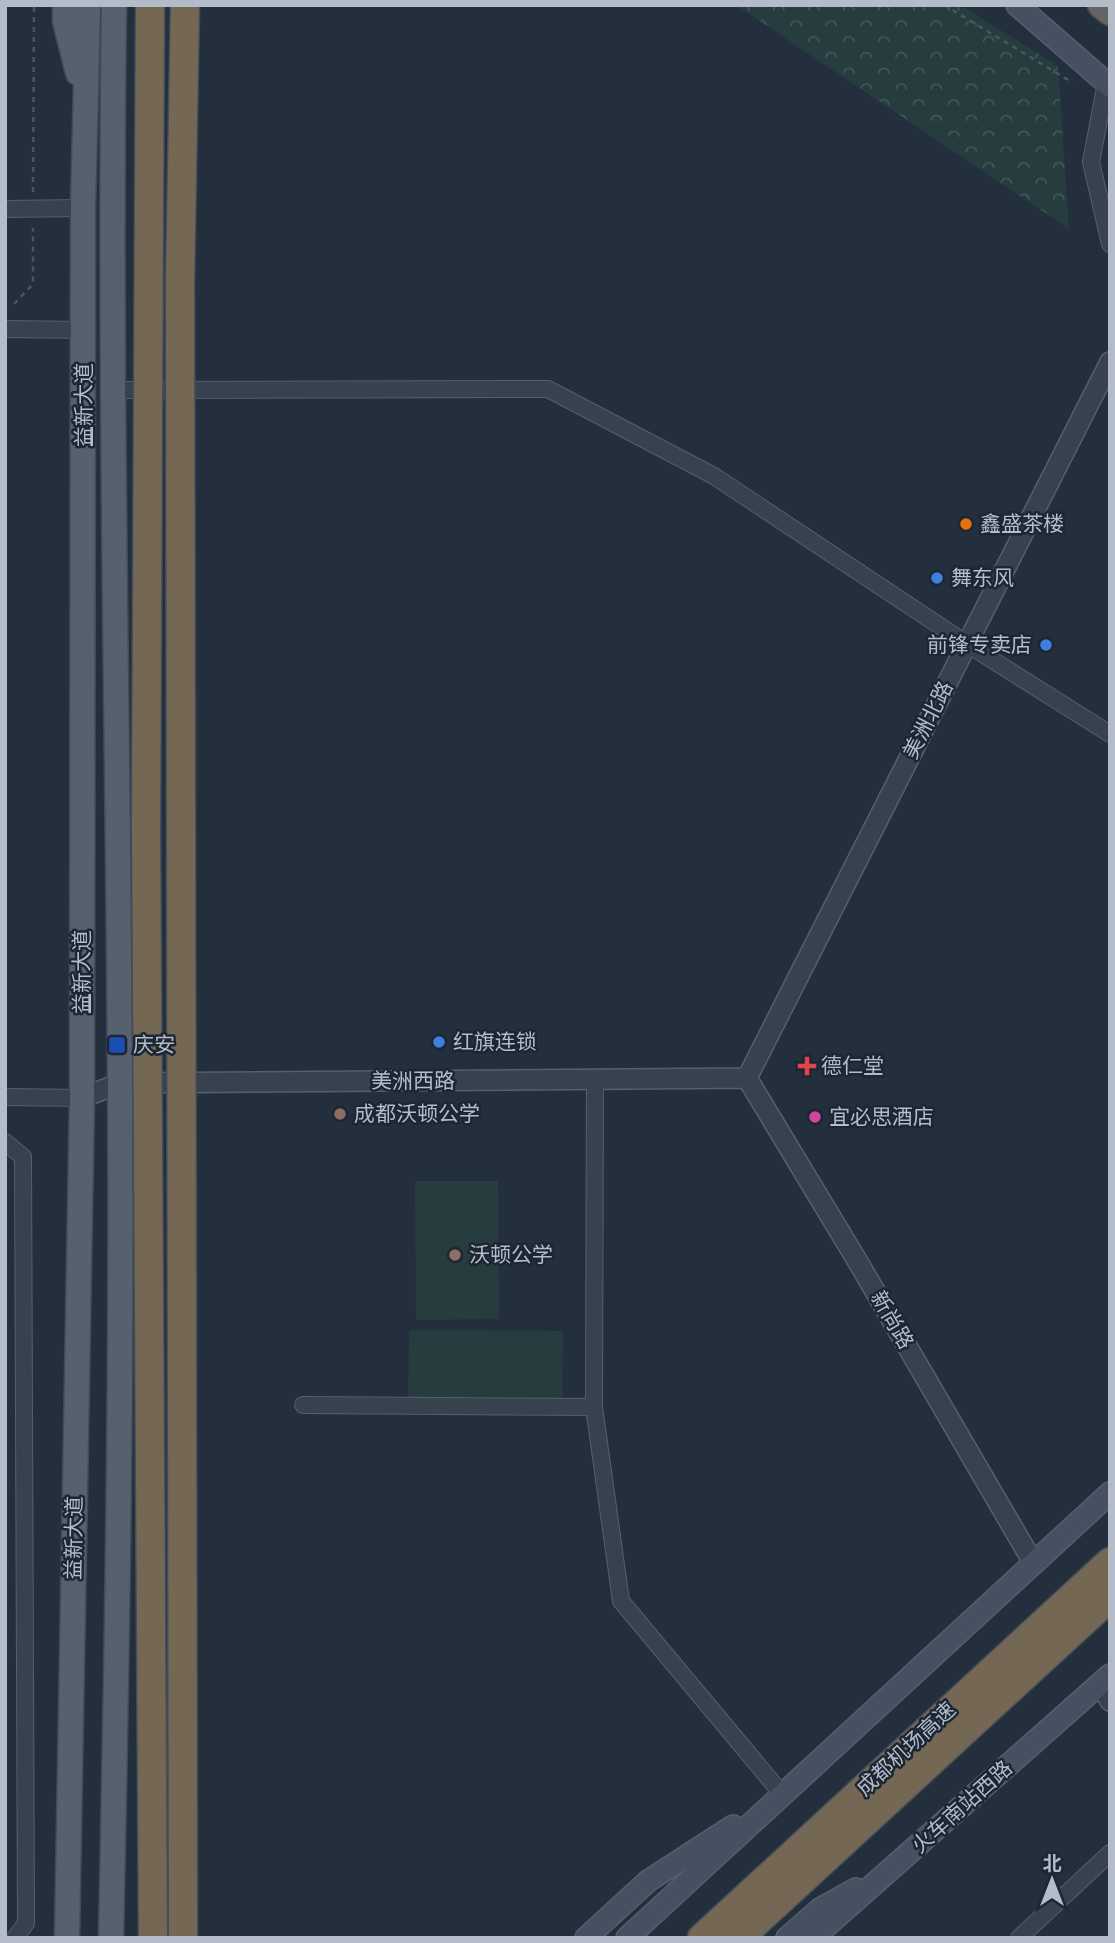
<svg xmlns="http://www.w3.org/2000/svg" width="1115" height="1943" font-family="Cabin,'Noto Sans SC',sans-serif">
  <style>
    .grass { fill: #263c3f }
    .forest { fill: url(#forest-crowns) }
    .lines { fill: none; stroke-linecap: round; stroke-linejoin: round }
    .minor-casing { stroke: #565f6c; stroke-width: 18 }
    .tertiary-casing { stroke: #565f6c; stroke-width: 22 }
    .secondary-casing { stroke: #565f6c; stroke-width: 24 }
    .primary-casing { stroke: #414a57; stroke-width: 27 }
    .trunk-casing { stroke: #434c59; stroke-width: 29 }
    .motorway-casing { stroke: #434c59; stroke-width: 31 }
    .path { stroke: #44595c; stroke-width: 2.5; stroke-dasharray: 5 5; stroke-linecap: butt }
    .minor { stroke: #38414e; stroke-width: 16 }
    .tertiary { stroke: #38414e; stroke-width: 19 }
    .secondary { stroke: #465061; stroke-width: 21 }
    .primary { stroke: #56606e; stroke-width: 24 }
    .trunk { stroke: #656462; stroke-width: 26 }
    .motorway { stroke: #746855; stroke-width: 28 }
    .motorway-bridge-casing { stroke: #434c59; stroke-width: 31; stroke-linecap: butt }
    .motorway-bridge { stroke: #746855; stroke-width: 28 }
    .food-dot { fill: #e8710a; stroke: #1d2633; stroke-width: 2.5 }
    .shop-dot { fill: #3f7fe0; stroke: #1d2633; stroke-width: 2.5 }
    .transit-dot { fill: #1a4fb4; stroke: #1d2633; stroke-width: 2.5 }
    .health-dot { fill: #e0444e; stroke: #1d2633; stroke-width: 2.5 }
    .education-dot { fill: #8d6e63; stroke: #1d2633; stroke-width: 2.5 }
    .hotel-dot { fill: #d1479c; stroke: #1d2633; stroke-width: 2.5 }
    .labels { text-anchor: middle; stroke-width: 5; stroke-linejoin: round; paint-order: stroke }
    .street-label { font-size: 21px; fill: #b4bcc9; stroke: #1d2633 }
    .poi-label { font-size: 21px; fill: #b4bcc9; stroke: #1d2633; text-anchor: start }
  </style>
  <defs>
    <pattern id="forest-crowns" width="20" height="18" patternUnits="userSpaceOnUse" patternTransform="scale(1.75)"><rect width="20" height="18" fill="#263c3f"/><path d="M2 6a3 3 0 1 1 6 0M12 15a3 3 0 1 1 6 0" fill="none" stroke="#435659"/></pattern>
  </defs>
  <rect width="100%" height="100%" fill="#242f3e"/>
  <path class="grass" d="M415,1181H498L499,1319L416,1320Z
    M409,1330L563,1331L562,1398L408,1397Z"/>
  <path class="forest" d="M736,5H960L1058,66L1069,229Z"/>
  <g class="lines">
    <g class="minor-casing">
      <path id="minor" d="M1106,83L1091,162L1110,244
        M5,209L83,208
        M5,329L84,330
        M114,390L548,389L714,476L967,644L1110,734
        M595,1080L594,1407L621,1601L782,1794
        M5,1097L82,1098
        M5,1142L23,1157L26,1923L15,1938
        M303,1405L594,1407
        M1019,1938L1110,1853"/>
    </g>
    <g class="tertiary-casing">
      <path id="tertiary" d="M747,1078L1110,362
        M747,1078L858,1262L1034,1564
        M82,1098L120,1083L747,1078
        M1100,1684L1110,1701"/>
    </g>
    <g class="secondary-casing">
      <path id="secondary" d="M1017,5L1110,86
        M586,1938L648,1881L733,1826
        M627,1938L1110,1493
        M787,1938L820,1909L856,1889
        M813,1938L1110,1675"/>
    </g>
    <g class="primary-casing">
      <path id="primary" d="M65,5V21L78,73
        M67,1938L82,1098L83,208L88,5
        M111,1938C117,1653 122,1368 120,1083C118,724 109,365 114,5"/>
    </g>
    <g class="trunk-casing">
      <path id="trunk" d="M1101,5L1110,12"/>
    </g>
    <g class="motorway-casing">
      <path id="motorway" d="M702,1938L1110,1562
        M739,1938L1110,1597"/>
    </g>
    <path class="path" d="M944,5L1070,81L1073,80
      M33,192L34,5
      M14,304L33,284V228"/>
    <use href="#minor" class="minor"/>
    <use href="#tertiary" class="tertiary"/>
    <use href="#secondary" class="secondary"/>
    <use href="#primary" class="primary"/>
    <use href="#trunk" class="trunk"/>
    <use href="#motorway" class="motorway"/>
    <g class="motorway-bridge-casing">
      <path id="motorway-bridge" d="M150,5L146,831L153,1938
        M183,1938L180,281L185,5"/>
    </g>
    <use href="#motorway-bridge" class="motorway-bridge"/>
  </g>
  <circle class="food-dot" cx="966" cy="524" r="7"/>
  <g class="shop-dot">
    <circle cx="937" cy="578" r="7"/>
    <circle cx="1046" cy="645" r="7"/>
    <circle cx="439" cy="1042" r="7"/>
  </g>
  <rect class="transit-dot" x="108" y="1036" width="18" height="18" rx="3.5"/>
  <path class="health-dot" d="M803.5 1055.5h7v7h7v7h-7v7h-7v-7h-7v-7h7z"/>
  <g class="education-dot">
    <circle cx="340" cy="1114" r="7"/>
    <circle cx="455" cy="1255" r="7"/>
  </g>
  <circle class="hotel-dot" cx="815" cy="1117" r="7"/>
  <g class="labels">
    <g class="street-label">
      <text transform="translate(84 405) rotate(-90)" y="7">益新大道</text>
      <text transform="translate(928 720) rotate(-63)" y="7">美洲北路</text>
      <text transform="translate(82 972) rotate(-90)" y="7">益新大道</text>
      <text x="413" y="1088">美洲西路</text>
      <text transform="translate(892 1320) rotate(60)" y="7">新尚路</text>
      <text transform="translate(74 1538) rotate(-89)" y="7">益新大道</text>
      <text transform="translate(906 1749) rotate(-43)" y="7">成都机场高速</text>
      <text transform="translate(962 1807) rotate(-42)" y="7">火车南站西路</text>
    </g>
    <g class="poi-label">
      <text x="980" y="531">鑫盛茶楼</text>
      <text x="951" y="585">舞东风</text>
      <text x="1032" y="652" text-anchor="end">前锋专卖店</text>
      <text x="453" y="1049">红旗连锁</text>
      <text x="133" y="1052">庆安</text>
      <text x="821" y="1073">德仁堂</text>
      <text x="354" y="1121">成都沃顿公学</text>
      <text x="829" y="1124">宜必思酒店</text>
      <text x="469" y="1262">沃顿公学</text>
    </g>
  </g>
  <rect width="1115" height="1943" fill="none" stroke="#b4bcc9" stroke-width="14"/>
  <g transform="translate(1052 1880)" stroke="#1d2633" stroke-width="5" paint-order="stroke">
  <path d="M0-5L12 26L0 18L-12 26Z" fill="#b4bcc9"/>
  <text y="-10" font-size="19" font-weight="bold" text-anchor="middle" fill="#b4bcc9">北</text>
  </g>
</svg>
